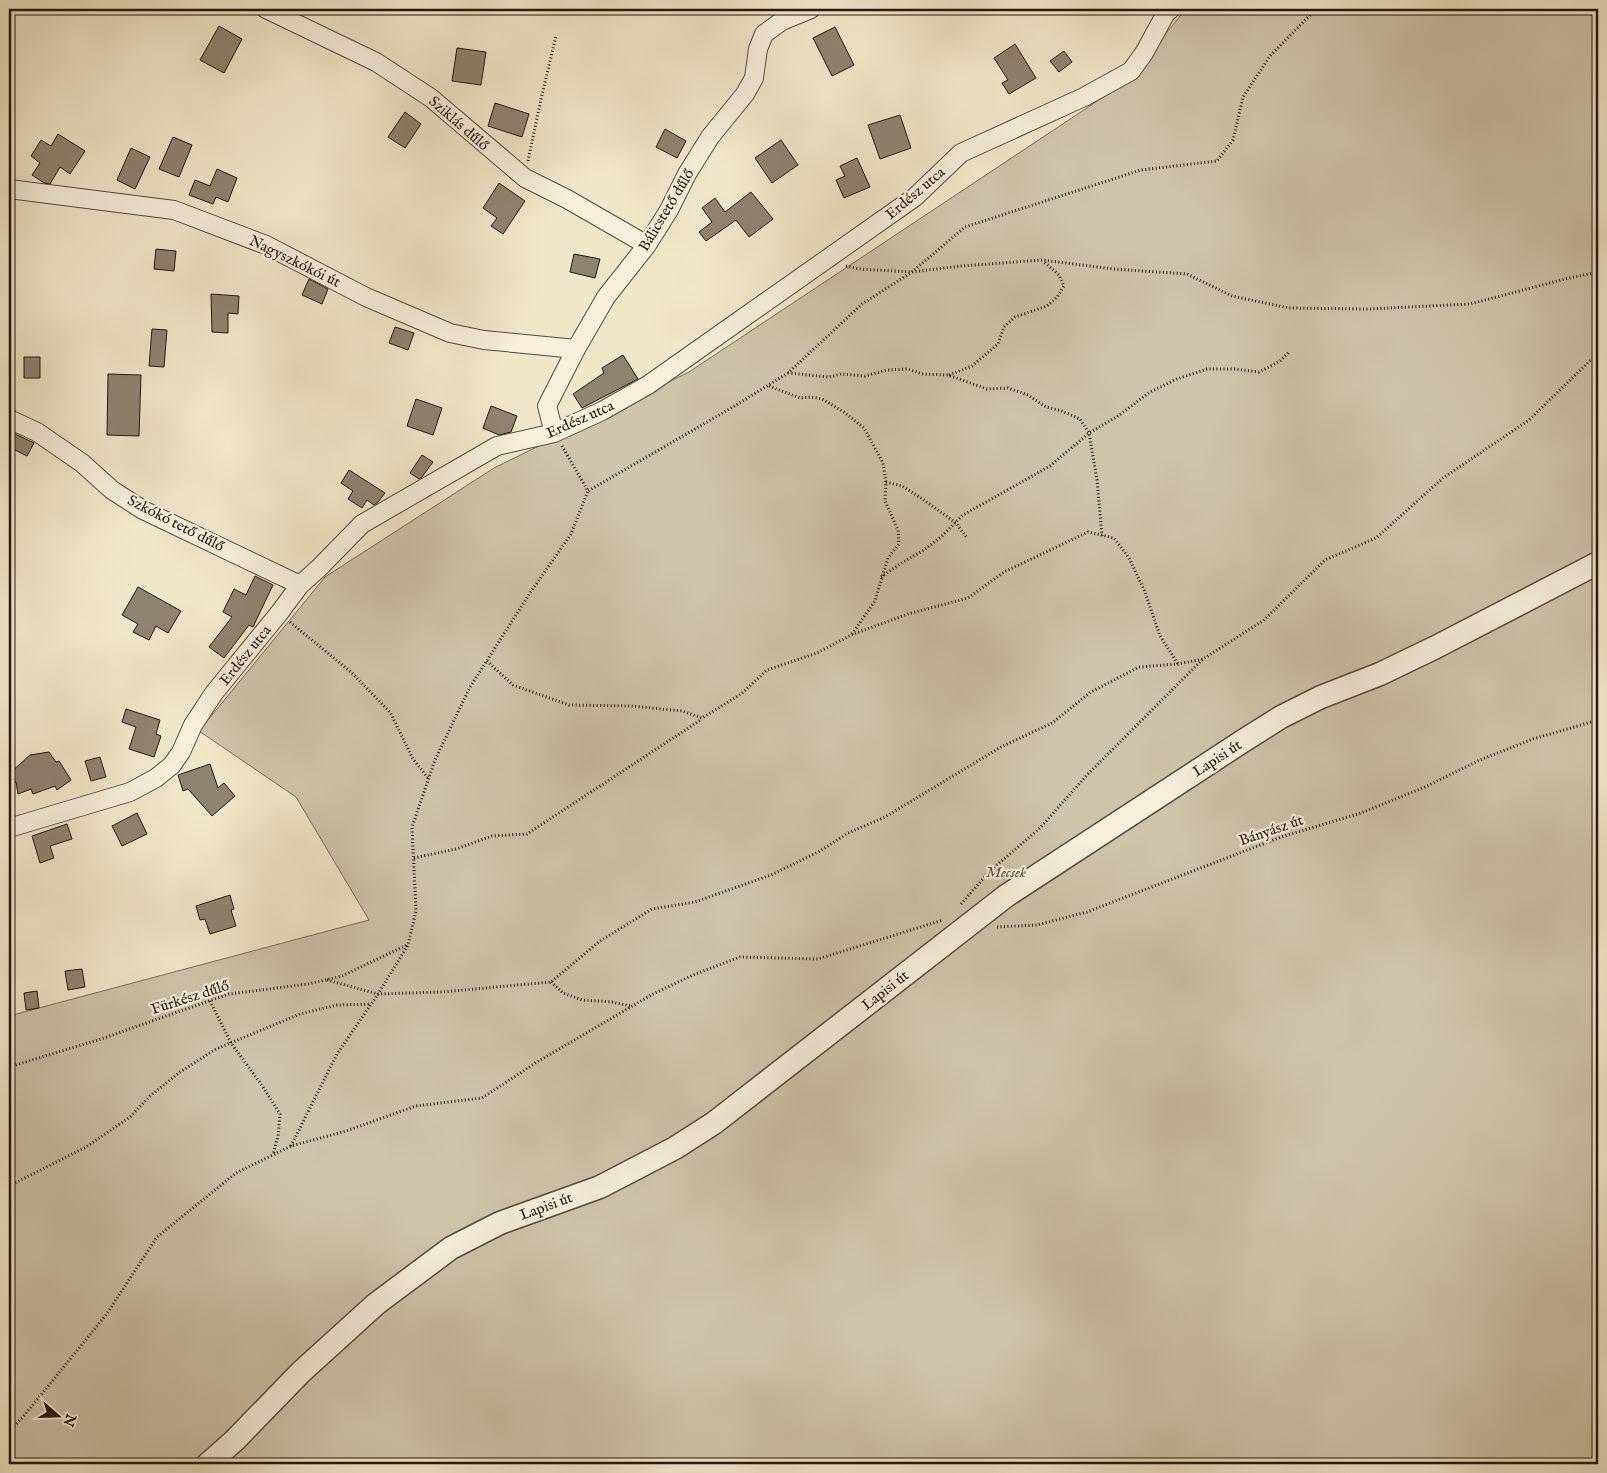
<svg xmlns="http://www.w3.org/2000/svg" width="1607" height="1473" font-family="'IM FELL English',serif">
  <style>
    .green { fill: #cdc4aa; stroke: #786e5d }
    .building { fill: #8e8370; stroke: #241710 }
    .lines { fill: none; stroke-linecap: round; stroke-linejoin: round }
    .minor-casing { stroke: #574b3e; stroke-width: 20 }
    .tertiary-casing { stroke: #574b3e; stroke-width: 25 }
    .path { stroke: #241710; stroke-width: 3; stroke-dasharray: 1 2.5; stroke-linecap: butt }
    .minor { stroke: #f5efdc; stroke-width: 18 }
    .tertiary { stroke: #f5efdc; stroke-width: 22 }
    .labels { text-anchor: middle; stroke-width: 4.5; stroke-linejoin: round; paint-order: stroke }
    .street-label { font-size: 15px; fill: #241710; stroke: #f5efdc }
    .park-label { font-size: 15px; font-style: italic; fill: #574b3e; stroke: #f5efdc }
  </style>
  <rect width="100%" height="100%" fill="#f0e7c9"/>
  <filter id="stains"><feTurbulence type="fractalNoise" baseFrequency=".004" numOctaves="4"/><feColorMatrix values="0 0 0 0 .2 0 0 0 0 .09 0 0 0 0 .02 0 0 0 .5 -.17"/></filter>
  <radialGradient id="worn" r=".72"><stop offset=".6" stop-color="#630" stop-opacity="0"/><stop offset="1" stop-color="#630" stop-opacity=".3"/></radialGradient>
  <path class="green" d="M1186,9H1598V1464H9V1016L369,920L296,797L199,731L325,577L494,468L689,372L1126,82Z"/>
  <path class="building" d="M219,26L242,39L224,73L200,60Z
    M835,27L854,65L832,76L813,38Z
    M1015,44L1036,78L1009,94L1002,83L1008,80L994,58Z
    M457,48L486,52L481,85L452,81Z
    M1064,51L1072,62L1059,72L1050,61Z
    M495,103L529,114L522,137L488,126Z
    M405,112L421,124L405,148L388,137Z
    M900,115L911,148L880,159L868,125Z
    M665,129L686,141L677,158L656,147Z
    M58,134L85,151L70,174L60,167L50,184L44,183L32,175L40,163L31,156L41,140L51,146Z
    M173,137L192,145L179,177L159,169Z
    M781,140L798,165L772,183L755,158Z
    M131,148L150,157L135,189L117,180Z
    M857,158L870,187L844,198L836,180L845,176L840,166Z
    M217,169L237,178L228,202L216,197L213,204L189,195L195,180L210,186Z
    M499,183L525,201L503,234L491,226L497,218L483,208Z
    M751,192L773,219L749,237L736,220L706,241L699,232L712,222L702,208L715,198L725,212Z
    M156,249L176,251L174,271L154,269Z
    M574,254L600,259L595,278L570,272Z
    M309,279L328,289L322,304L302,295Z
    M211,294L239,296L238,314L228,313V333L212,332Z
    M395,327L414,333L408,350L389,343Z
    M152,329L167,330L164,367L149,366Z
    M623,355L638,379L582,408L573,394L604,373L602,368Z
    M24,357H40V378H24Z
    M108,374L141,375L139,436L107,435Z
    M416,399L442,408L433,435L407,426Z
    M491,406L517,416L511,432L499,435L483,428Z
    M9,431L34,443L27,456L9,447Z
    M422,455L433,462L422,477L419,479L410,473Z
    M349,470L385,493L378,502L374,505L367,500L362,508L348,499L353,491L341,483Z
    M255,576L273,585L253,627L249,625L224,658L209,647L232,617L223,612L234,589L246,595Z
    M138,587L181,611L168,633L156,626L149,640L133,632L138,624L122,615Z
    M126,709L160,720L156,734L161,736L154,757L129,749L136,727L122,722Z
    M49,752L56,762L59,761L71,780L57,790L55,786L33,794L31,789L18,794L16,782L9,784V774L30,755Z
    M100,757L106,777L91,781L85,761Z
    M210,764L218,788L224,783L235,796L212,816L188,789L183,791L178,775Z
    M137,813L147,834L122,846L112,826Z
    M67,824L72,839L50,846L54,858L40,863L32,836Z
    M230,895L234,909L231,910L236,926L210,934L205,919L200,920L196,906Z
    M82,969L85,987L68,990L65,971Z
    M37,991L39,1008L26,1010L24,993Z"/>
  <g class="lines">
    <g class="minor-casing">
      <path id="minor" d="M266,9L376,62L431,98L525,178L567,199L647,245
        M9,189L174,210L266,245L366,297L450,333L484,340L576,349
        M9,419L37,432L82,463L112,490L143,510L300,585
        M554,433L547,406L576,349L606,297L647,245L669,210L687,174L710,137L745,94L754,78L758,49L764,34L782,21L811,9
        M9,828L130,792L156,778L172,765L181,752L193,725L214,693L280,612L300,585L319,568L362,524L497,446L554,433L602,411L648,385L915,197L961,153L1084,97L1131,71L1144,53L1166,13L1171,9"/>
    </g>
    <g class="tertiary-casing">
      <path id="tertiary" d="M208,1464L235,1440L301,1372L376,1304L451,1248L500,1223L600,1187L675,1148L714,1123L1006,896L1243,741L1281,717L1321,697L1380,674L1436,647L1598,563"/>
    </g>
    <path class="path" d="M528,161L541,99L556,36
      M846,266L859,269L912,272L961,266L1042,260L1114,269L1187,274L1232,296L1289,308L1369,309L1470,304L1565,279L1598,272
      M788,373L829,377L841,374L865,376L887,370L908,369L922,374L948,375L987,389L1008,388L1028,395L1046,407L1062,411L1080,419L1089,433L1097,480L1102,536
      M949,375L972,366L998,344L1004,327L1015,317L1047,306L1057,297L1064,286L1059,275L1043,261
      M769,386L800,398L811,397L822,399L844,412L864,428L883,463L886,482L885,501L898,530L899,544L888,558L875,601L852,634
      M562,446L588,491L733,407L788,373L862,304L912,272L965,227L1141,170L1217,161L1233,140L1243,97L1270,56L1316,9
      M886,482L902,486L921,498L956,523L967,538
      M881,577L903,562L924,550L941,537L963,515L1050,466L1089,433L1118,416L1150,392L1177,379L1207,369H1235L1259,372L1280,361L1289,352
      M290,622L352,673L390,712L413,759L428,778
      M487,661L513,685L569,705L631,706L682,711L702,718L741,694L767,670L817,653L851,635L908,614L968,598L1004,572L1088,532L1114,538L1129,558L1145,592L1160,636L1178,664
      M414,858L456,849L492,836L527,834L702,719
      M961,904L990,871L1040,828L1087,775L1203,659L1264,620L1325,560L1376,538L1443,478L1529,420L1598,353
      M997,927L1037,925L1087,912L1281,837L1361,813L1425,787L1480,760L1533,739L1598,720
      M327,980L378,994L442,992L551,982L600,941L652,909L695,902L771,875L820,851L848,833L885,817L1001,747L1052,723L1091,692L1139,667L1178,664L1203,659
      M551,982L563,993L582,1000L612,1002L631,1006
      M210,1001L231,1043L263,1087L280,1114L278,1136L273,1155
      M9,1067L101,1039L229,994L308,984L342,976L407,945
      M291,1146L337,1054L378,994L408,945L416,911L412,827L435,760L470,687L530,593L571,534L588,491
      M9,1186L86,1147L130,1117L150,1096L180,1072L216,1049L300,1014L337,1005L371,1004
      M9,1431L23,1417L106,1315L157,1237L236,1173L291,1146L346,1131L416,1106L482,1098L537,1062L651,995L693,975L740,957L818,959L943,920"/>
    <use href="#minor" class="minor"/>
    <use href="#tertiary" class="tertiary"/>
  </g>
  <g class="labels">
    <g class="street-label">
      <text transform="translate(459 123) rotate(41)" y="5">Sziklás dűlő</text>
      <text transform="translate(915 193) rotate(-40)" y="5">Erdész utca</text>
      <text transform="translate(666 210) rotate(-59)" y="5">Bálicstető dűlő</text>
      <text transform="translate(295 261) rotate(26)" y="5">Nagyszkókói út</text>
      <text transform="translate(580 419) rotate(-24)" y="5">Erdész utca</text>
      <text transform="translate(176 523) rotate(27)" y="5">Szkókó tető dűlő</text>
      <text transform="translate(245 655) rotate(-51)" y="5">Erdész utca</text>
      <text transform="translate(1217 758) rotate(-33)" y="5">Lapisi út</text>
      <text transform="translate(1271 830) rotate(-19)" y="5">Bányász út</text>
      <text transform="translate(885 990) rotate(-38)" y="5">Lapisi út</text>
      <text transform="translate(190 997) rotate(-18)" y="5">Fürkész dűlő</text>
      <text transform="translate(546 1206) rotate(-20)" y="5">Lapisi út</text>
    </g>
    <g class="park-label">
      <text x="1006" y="877">Mecsek</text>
    </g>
  </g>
  <rect width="1607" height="1473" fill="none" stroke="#f0e7c9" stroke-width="30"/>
  <rect x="10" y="10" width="1587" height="1453" fill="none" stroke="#241710" stroke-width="2.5"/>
  <rect x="15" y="15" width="1577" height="1443" fill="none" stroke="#241710"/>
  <g transform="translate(58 1416) rotate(110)" stroke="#f5efdc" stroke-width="4" paint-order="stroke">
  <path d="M0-4L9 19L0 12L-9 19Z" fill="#241710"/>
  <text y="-8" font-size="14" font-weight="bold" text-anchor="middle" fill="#241710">N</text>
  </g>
  <rect width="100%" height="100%" filter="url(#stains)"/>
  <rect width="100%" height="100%" fill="url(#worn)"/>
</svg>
